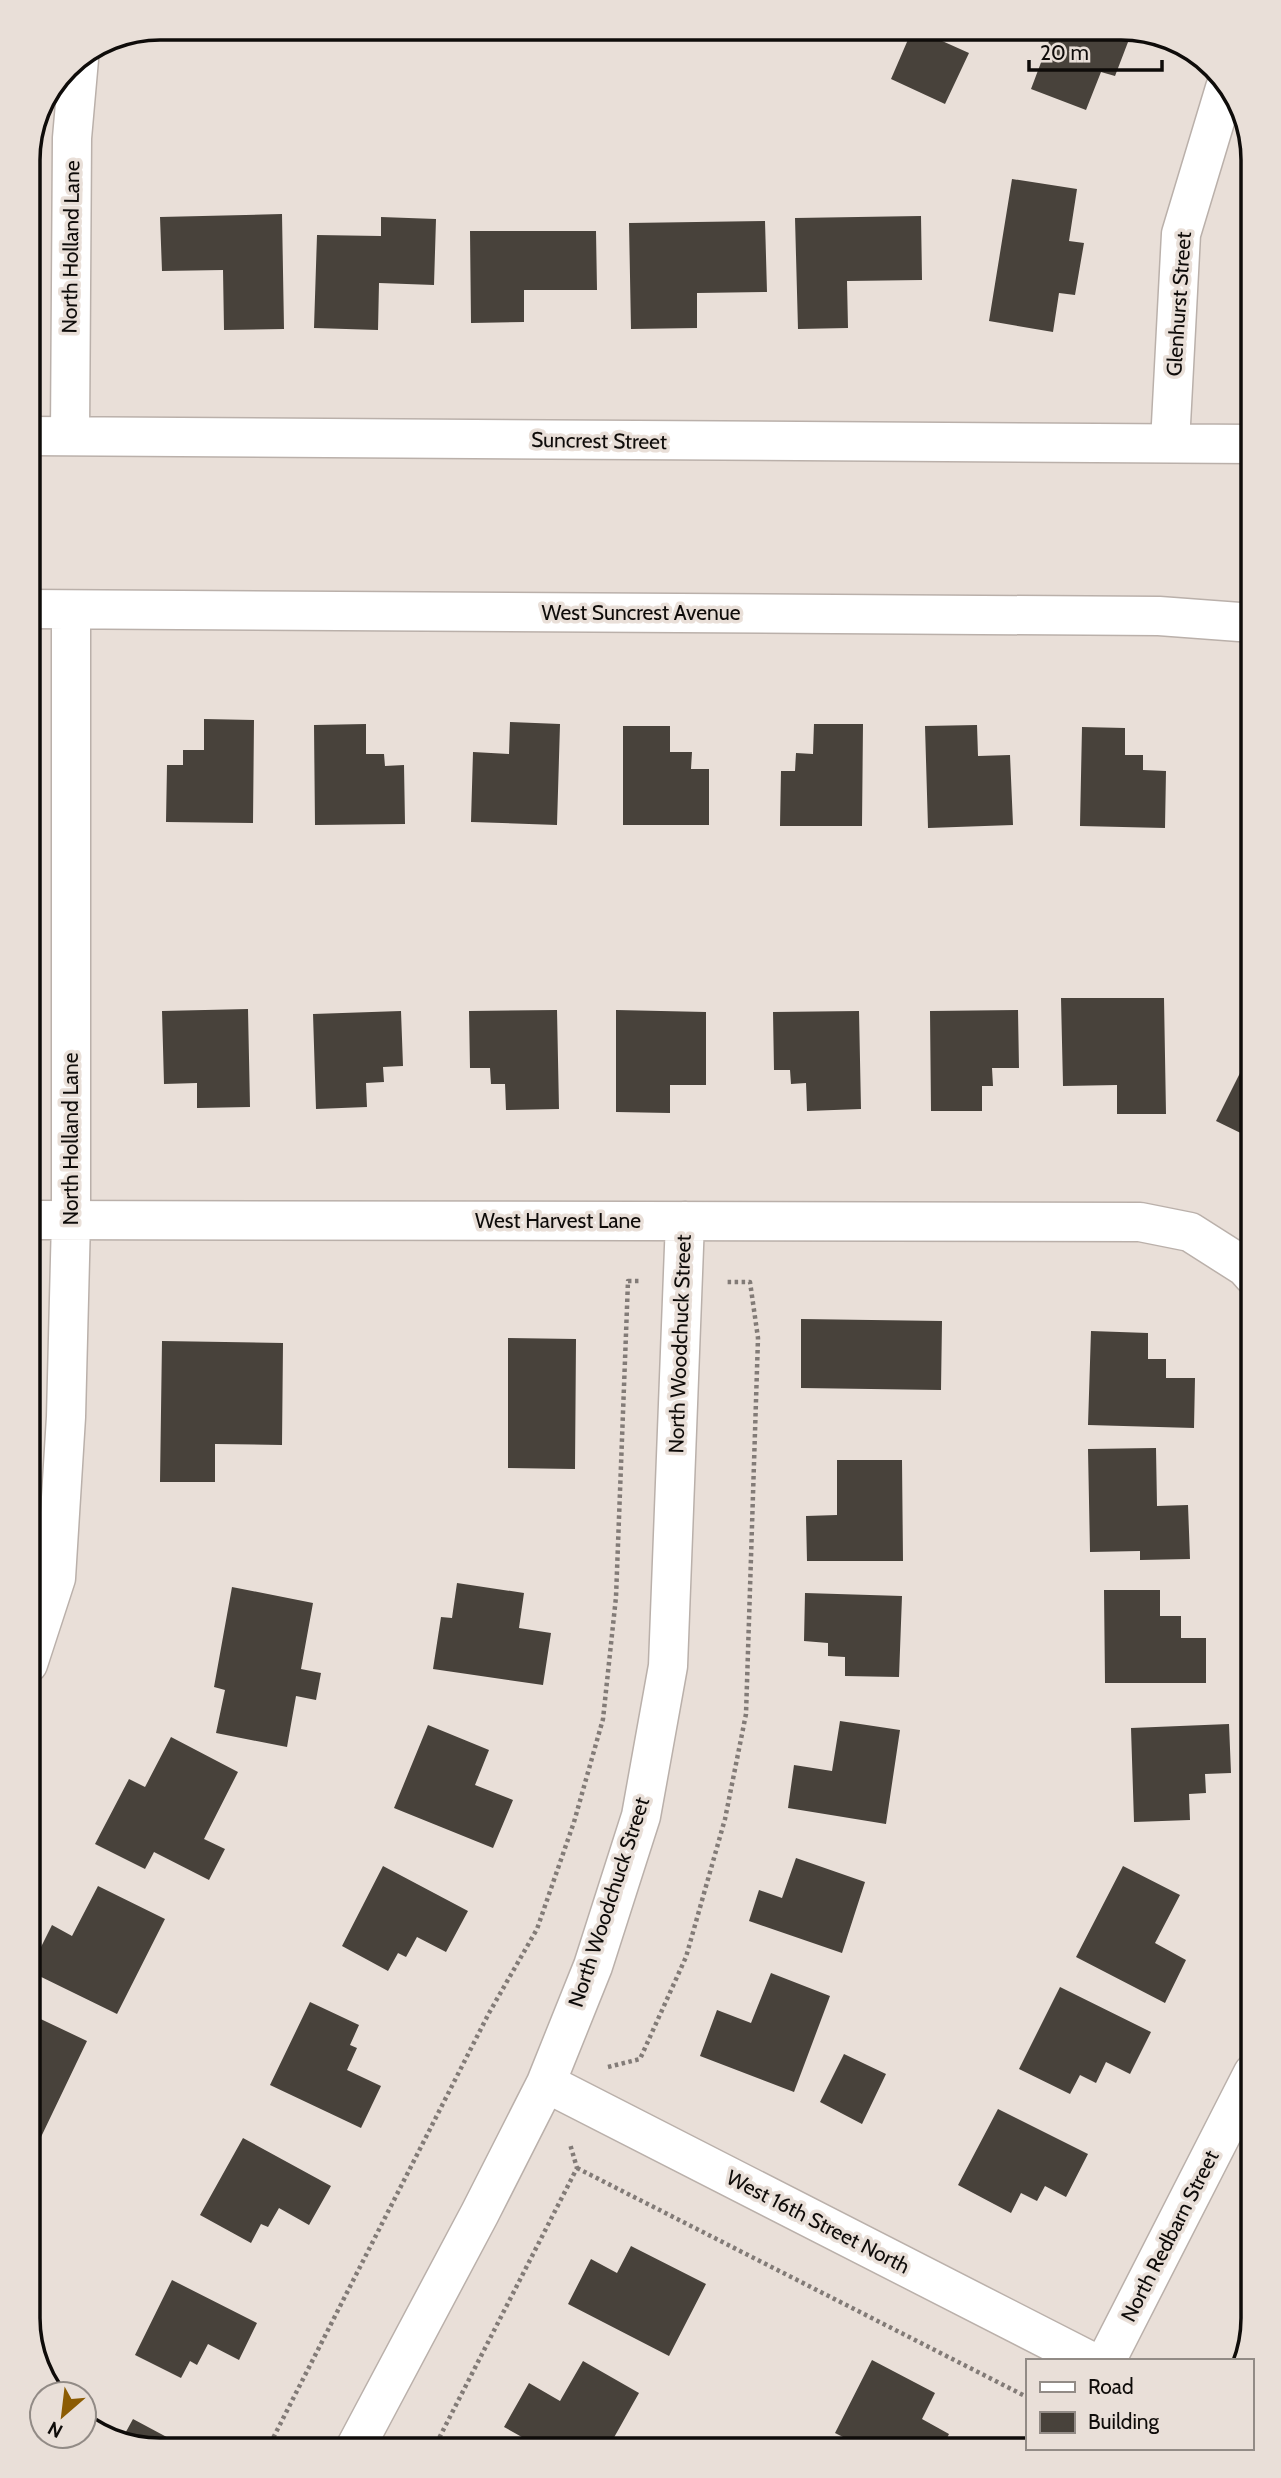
<svg xmlns="http://www.w3.org/2000/svg" width="1281" height="2478" font-family="Cabin,sans-serif">
  <style>
    .building { fill: #48423b }
    .lines { fill: none; stroke-linecap: round; stroke-linejoin: round }
    .minor-casing { stroke: #bab0aa; stroke-width: 41 }
    .path { stroke: #827b77; stroke-width: 4.5; stroke-dasharray: 3.5 3.5; stroke-linecap: butt }
    .minor { stroke: #fff; stroke-width: 38 }
    .labels { text-anchor: middle; stroke-width: 7; stroke-linejoin: round; paint-order: stroke }
    .street-label { font-size: 21px; fill: #0f0c0a; stroke: #e9dfd8 }
    .rim { fill: none; stroke: #0f0c0a; stroke-width: 3.5 }
  </style>
  <rect width="100%" height="100%" fill="#e9dfd8"/>
  <path class="building" d="M913,28L969,53L945,104L891,79Z
    M1054,28L1133,29L1115,76L1101,72L1086,110L1031,89Z
    M1012,179L1077,189L1069,241L1084,243L1075,295L1059,293L1053,332L989,321Z
    M282,214L284,329L224,330L223,270L162,271L160,217Z
    M921,216L922,280L847,281L848,328L798,329L795,218Z
    M381,217L436,219L434,285L379,283L378,330L314,328L317,235L381,236Z
    M765,221L767,292L697,293V328L631,329L629,223Z
    M470,231H596L597,290H524V322L471,323Z
    M204,719L254,720L253,823L166,822L167,765H183V750H204Z
    M510,722L560,724L557,825L471,822L473,752L509,754Z
    M366,724V754H384L385,766L404,765L405,824L315,825L314,725Z
    M814,724H863L862,826H780L781,771H795L796,753L813,754Z
    M977,725L978,756L1010,755L1013,825L928,828L925,726Z
    M623,726H670V752H692L691,769H709V825H623Z
    M1082,727L1125,728V755H1143V770L1166,771L1165,828L1080,826Z
    M1061,998H1164L1166,1114H1117V1085L1063,1086Z
    M248,1009L250,1107L197,1108V1083L164,1084L162,1011Z
    M557,1010L559,1109L506,1110L505,1084H491L490,1068H470L469,1011Z
    M616,1010L706,1012V1085H670V1113L616,1112Z
    M1018,1010L1019,1068H992L993,1086H982V1111H931L930,1011Z
    M401,1011L403,1066L383,1067L384,1082L366,1083L367,1107L316,1109L313,1014Z
    M859,1011L861,1109L807,1111L806,1083L791,1084L790,1070H774L773,1012Z
    M1253,1047V1139L1216,1121Z
    M801,1319L942,1321L941,1390L801,1388Z
    M1091,1331L1148,1333V1359H1166V1378H1195L1194,1428L1088,1425Z
    M508,1338L576,1339L575,1469L508,1468Z
    M162,1341L283,1343L282,1445L215,1444V1482H160Z
    M1156,1448L1157,1506L1188,1505L1190,1559L1140,1560V1551L1090,1552L1088,1449Z
    M837,1460H902L903,1561H807L806,1516L837,1515Z
    M457,1583L524,1593L519,1628L551,1633L543,1685L433,1669L441,1617L452,1618Z
    M232,1587L313,1603L301,1669L321,1673L316,1700L296,1696L287,1747L216,1733L225,1690L214,1687Z
    M1104,1590H1160V1616H1181V1638H1206V1683H1105Z
    M805,1593L902,1596L899,1677L845,1676V1657L828,1656V1643L804,1641Z
    M840,1721L900,1730L886,1824L788,1808L794,1765L832,1771Z
    M1229,1724L1231,1773L1205,1774L1206,1793L1189,1794L1190,1820L1134,1822L1131,1728Z
    M428,1725L489,1750L475,1785L513,1800L493,1848L394,1808Z
    M171,1737L238,1772L204,1839L225,1849L209,1880L154,1852L145,1869L95,1844L129,1779L145,1787Z
    M796,1858L865,1882L842,1953L749,1921L759,1890L782,1898Z
    M383,1866L468,1911L446,1952L417,1937L406,1957L398,1953L388,1971L342,1946Z
    M1123,1866L1180,1895L1155,1943L1186,1960L1165,2003L1076,1957Z
    M98,1886L165,1919L117,2014L29,1971L52,1925L72,1936Z
    M771,1973L830,1996L794,2092L700,2056L717,2010L751,2023Z
    M1060,1987L1151,2032L1130,2074L1106,2062L1096,2083L1080,2075L1070,2094L1019,2069Z
    M310,2002L359,2025L350,2045L357,2048L347,2070L381,2086L361,2128L270,2085Z
    M28,2013L87,2041L41,2137L28,2131Z
    M844,2054L886,2074L862,2124L820,2102Z
    M998,2109L1088,2154L1066,2197L1045,2186L1037,2201L1021,2193L1011,2213L958,2185Z
    M243,2138L331,2186L309,2225L279,2208L268,2227L261,2224L251,2243L200,2215Z
    M28,2181L38,2186L28,2206Z
    M631,2246L706,2284L669,2356L568,2304L591,2259L617,2273Z
    M1253,2279V2314L1240,2308Z
    M172,2280L257,2323L239,2360L208,2344L197,2365L190,2361L181,2378L135,2355Z
    M872,2360L935,2393L922,2419L949,2434L941,2450H869L835,2433Z
    M583,2361L639,2393L607,2450H545L504,2427L529,2383L560,2401Z
    M133,2419L176,2442L171,2450H152L122,2439Z"/>
  <g class="lines">
    <g class="minor-casing">
      <path id="minor" d="M70,435L72,138L79,59
        M28,436L1253,444
        M1170,443L1181,234L1225,88
        M28,609L1159,616L1253,623
        M28,1220L1140,1222L1190,1232L1245,1267L1253,1276
        M28,1664L56,1578L66,1417L71,1220V610
        M546,2083L1090,2361
        M1106,2361L1253,2073
        M354,2450L480,2213L546,2083L593,1966L641,1816L668,1666L685,1221
        M1061,2450L1062,2448"/>
    </g>
    <path class="path" d="M608,2067L640,2059L686,1957L725,1819L746,1714L758,1338L750,1282H725
      M577,2168L1027,2397
      M267,2450L489,2013L537,1929L574,1822L603,1719L616,1597L628,1281H640
      M433,2450L577,2168L570,2144"/>
    <use href="#minor" class="minor"/>
  </g>
  <g class="labels">
    <g class="street-label">
      <text transform="translate(71 247) rotate(-89)" y="7">North Holland Lane</text>
      <text transform="translate(1179 304) rotate(-86)" y="7">Glenhurst Street</text>
      <text transform="translate(599 441) rotate(1)" y="7">Suncrest Street</text>
      <text x="641" y="620">West Suncrest Avenue</text>
      <text transform="translate(71 1139) rotate(-90)" y="7">North Holland Lane</text>
      <text x="558" y="1228">West Harvest Lane</text>
      <text transform="translate(680 1344) rotate(-88)" y="7">North Woodchuck Street</text>
      <text transform="translate(609 1902) rotate(-72)" y="7">North Woodchuck Street</text>
      <text transform="translate(818 2222) rotate(27)" y="7">West 16th Street North</text>
      <text transform="translate(1170 2236) rotate(-63)" y="7">North Redbarn Street</text>
    </g>
  </g>
  <path d="M0 0H1281V2478H0ZM160 40H1121A120 120 0 0 1 1241 160V2318A120 120 0 0 1 1121 2438H160A120 120 0 0 1 40 2318V160A120 120 0 0 1 160 40Z" fill="#e9dfd8" fill-rule="evenodd"/>
  <path class="rim" d="M160 40H1121A120 120 0 0 1 1241 160V2318A120 120 0 0 1 1121 2438H160A120 120 0 0 1 40 2318V160A120 120 0 0 1 160 40Z"/>
  <rect x="1026" y="2359" width="228" height="91" fill="#e9dfd8" stroke="#928b86" stroke-width="2"/>
  <rect x="1040" y="2382" width="35" height="10" fill="#ffffff" stroke="#928b86" stroke-width="2"/>
  <text x="1088" y="2394" font-size="21" fill="#0f0c0a">Road</text>
  <rect x="1040" y="2412" width="35" height="21" fill="#48423b" stroke="#928b86" stroke-width="2"/>
  <text x="1088" y="2429" font-size="21" fill="#0f0c0a">Building</text>
  <g transform="translate(63 2415) rotate(208)"><circle r="33" fill="#e9dfd8" stroke="#928b86" stroke-width="2"/>
  <path d="M0-5L12 26L0 18L-12 26Z" fill="#8c5c04"/>
  <text y="-10" font-size="19" font-weight="bold" text-anchor="middle" fill="#0f0c0a">N</text>
  </g>
  <path d="M1029 60v10h133v-10" fill="none" stroke="#0f0c0a" stroke-width="3.5"/>
  <text x="1040" y="60" font-size="21" fill="#0f0c0a" stroke="#e9dfd8" stroke-width="5" paint-order="stroke">20 m</text>
</svg>
